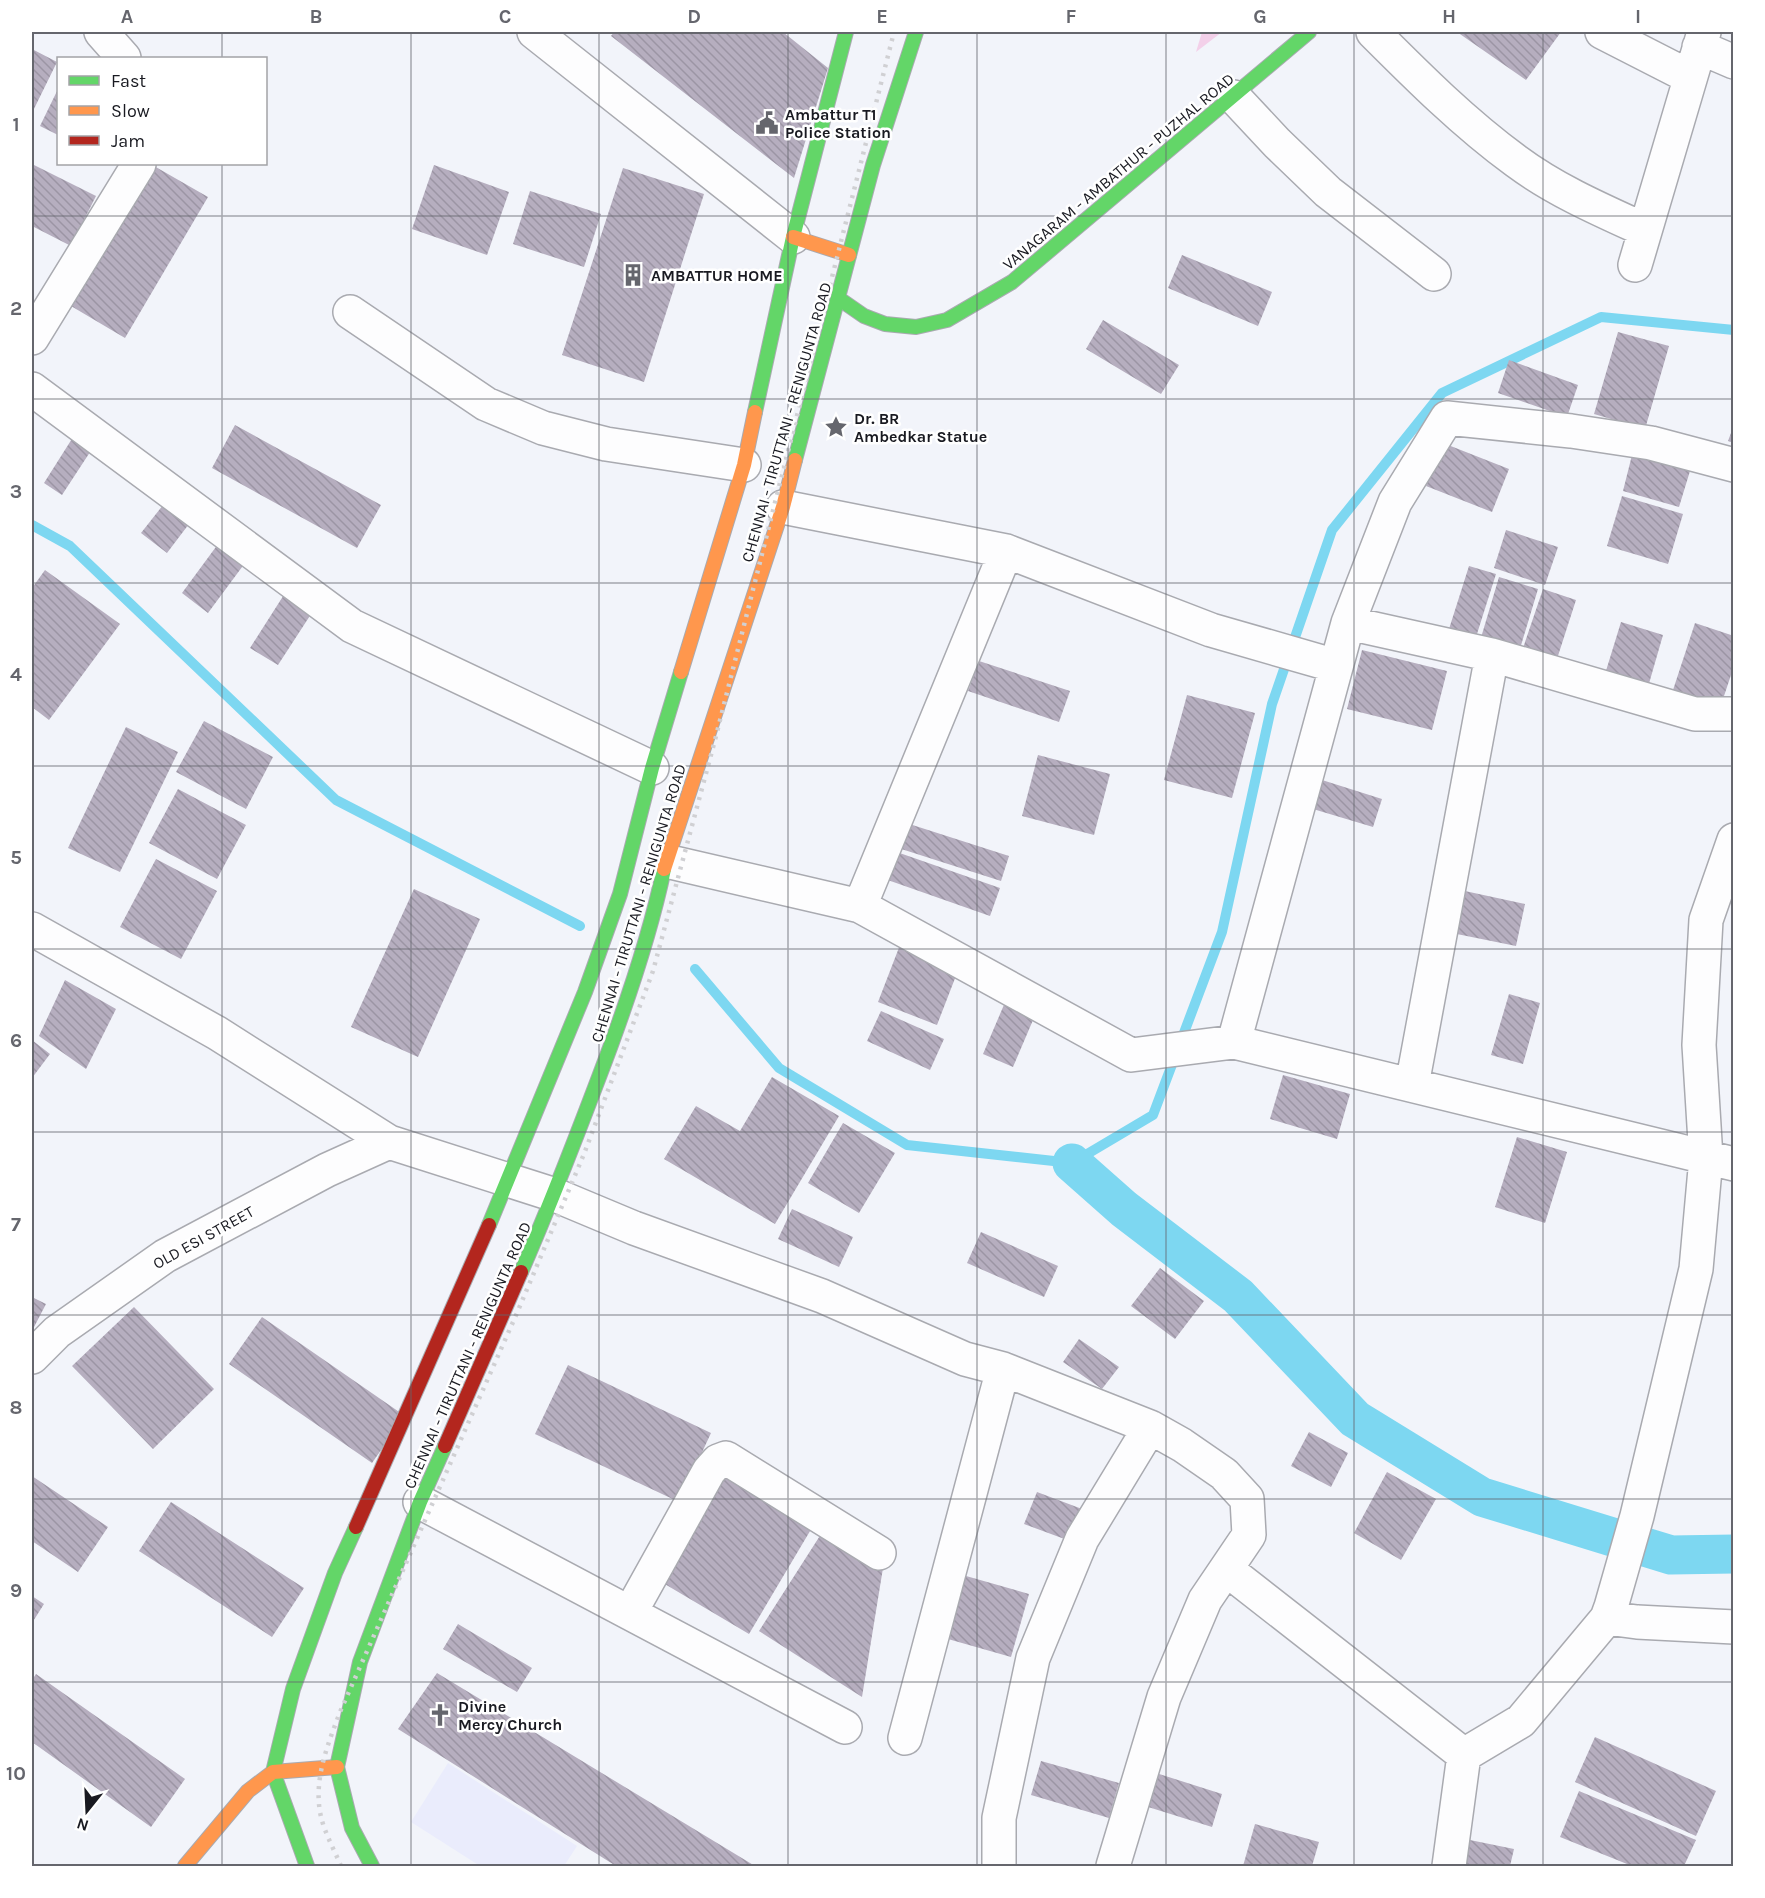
<svg xmlns="http://www.w3.org/2000/svg" width="1765" height="1898" font-family="Karla,sans-serif">
  <style>
    .built { fill: #eaecfc }
    .park { fill: #f3d0e9 }
    .lines { fill: none; stroke-linecap: round; stroke-linejoin: round }
    .stream { stroke: #7dd7f1; stroke-width: 10 }
    .canal { stroke: #7dd7f1; stroke-width: 39 }
    .building { fill: url(#building-back-hatch) }
    .street-casing { stroke: #a9aab0; stroke-width: 36 }
    .fast-casing { stroke: #a9aab0; stroke-width: 16 }
    .slow-casing { stroke: #a9aab0; stroke-width: 16 }
    .jam-casing { stroke: #a9aab0; stroke-width: 16 }
    .street { stroke: #fdfdfe; stroke-width: 33 }
    .fast { stroke: #63d668; stroke-width: 14 }
    .slow { stroke: #ff974d; stroke-width: 14 }
    .jam { stroke: #b3261e; stroke-width: 14 }
    .rail { stroke: #d0d0d3; stroke-width: 4.5; stroke-dasharray: 3 6; stroke-linecap: butt }
    .grid { fill: none; stroke: #65666d; stroke-width: 1.5; stroke-opacity: 0.55 }
    .labels { text-anchor: middle; stroke-width: 5; stroke-linejoin: round; paint-order: stroke }
    .poi-label { font-size: 16px; font-weight: bold; fill: #191a21; stroke: #fff; text-anchor: start }
    .street-label { font-size: 16px; fill: #191a21; stroke: #fff }
    .neatline { fill: none; stroke: #65666d; stroke-width: 2 }
    .grid-label { font-size: 20px; text-anchor: middle; font-weight: bold; fill: #65666d }
  </style>
  <defs>
    <pattern id="building-back-hatch" width="6" height="6" patternUnits="userSpaceOnUse" patternTransform="scale(1.5)"><rect width="6" height="6" fill="#b6aebf"/><path d="M-1 5l2 2M0 0l6 6M5-1l2 2" fill="none" stroke="#9c95a4"/></pattern>
  </defs>
  <rect width="100%" height="100%" fill="#f2f4fa"/>
  <path class="built" d="M448,1763L577,1846L564,1866H480L411,1822Z"/>
  <path class="park" d="M1202,32H1222L1196,52Z"/>
  <g class="lines">
    <path class="stream" d="M32,525L70,546L336,800L580,926
      M695,969L779,1068L907,1145L1072,1163L1153,1115L1222,932L1272,704L1332,530L1442,393L1601,317L1734,330"/>
    <path class="canal" d="M1072,1163L1124,1209L1238,1296L1355,1419L1482,1497L1671,1555L1734,1554"/>
  </g>
  <path class="building" d="M614,32H783L828,68L794,178L611,36Z
    M1457,32H1561L1526,80Z
    M32,49L57,62L32,113Z
    M58,89V135L40,126Z
    M32,164L96,196L71,246L32,226Z
    M434,165L509,192L487,255L412,229Z
    M154,166L208,197L125,338L71,306Z
    M623,168L704,194L644,382L562,355Z
    M530,191L601,214L584,267L513,244Z
    M1182,255L1272,292L1258,326L1168,288Z
    M1103,320L1179,365L1161,394L1086,349Z
    M1618,332L1669,346L1645,429L1594,414Z
    M1509,360L1578,385L1567,417L1498,393Z
    M235,425L381,505L357,548L212,468Z
    M1734,425V443L1728,441Z
    M75,434L94,446L62,495L44,483Z
    M1443,443L1509,469L1492,512L1426,486Z
    M1632,455L1690,471L1679,507L1623,491Z
    M1622,496L1683,514L1668,564L1607,546Z
    M167,500L192,520L167,553L141,533Z
    M1506,530L1558,547L1545,585L1494,568Z
    M221,540L248,559L208,613L182,593Z
    M1469,566L1496,574L1476,637L1449,629Z
    M45,570L120,624L49,720L32,707V588Z
    M1499,577L1538,589L1519,652L1480,641Z
    M1543,589L1576,600L1556,662L1522,651Z
    M287,590L315,608L278,665L250,648Z
    M1621,622L1663,635L1648,687L1605,674Z
    M1695,623L1734,636V666L1721,705L1673,690Z
    M1362,650L1447,671L1432,730L1347,709Z
    M979,661L1070,691L1059,722L968,691Z
    M1187,695L1255,713L1232,798L1164,780Z
    M204,721L273,757L246,809L176,772Z
    M126,727L178,752L120,872L68,848Z
    M1038,755L1110,774L1094,835L1022,816Z
    M1322,780L1382,799L1373,827L1313,809Z
    M178,789L246,825L217,879L149,843Z
    M900,821L1009,856L1001,881L892,846Z
    M891,850L1000,888L990,916L882,878Z
    M156,859L217,891L181,959L120,927Z
    M1451,888L1525,904L1516,946L1442,931Z
    M414,889L480,919L418,1057L351,1027Z
    M900,945L959,968L937,1025L878,1002Z
    M65,980L116,1009L86,1069L39,1036Z
    M1009,993L1039,1006L1013,1067L983,1054Z
    M1509,994L1540,1003L1523,1064L1491,1055Z
    M881,1011L944,1039L930,1070L867,1041Z
    M32,1040L50,1054L32,1078Z
    M1283,1075L1350,1094L1337,1139L1270,1119Z
    M772,1077L839,1116L775,1224L664,1159L696,1106L740,1131Z
    M843,1123L895,1153L859,1213L808,1183Z
    M1517,1137L1567,1152L1545,1223L1495,1207Z
    M792,1209L853,1237L839,1267L778,1239Z
    M981,1232L1058,1266L1044,1297L967,1263Z
    M1160,1268L1204,1301L1175,1339L1131,1306Z
    M32,1297L46,1304L32,1331Z
    M134,1307L214,1389L153,1449L72,1366Z
    M262,1317L405,1416L372,1463L229,1364Z
    M1079,1339L1119,1367L1102,1389L1063,1362Z
    M568,1365L711,1433L679,1502L535,1434Z
    M1309,1432L1348,1453L1331,1487L1291,1466Z
    M725,1467L816,1521L749,1634L658,1580Z
    M1387,1472L1436,1499L1401,1560L1354,1533Z
    M32,1476L108,1527L78,1572L32,1541Z
    M1037,1492L1090,1512L1078,1544L1024,1524Z
    M171,1502L304,1588L272,1637L139,1551Z
    M823,1531L883,1568L862,1697L759,1631Z
    M952,1572L1029,1594L1011,1657L934,1635Z
    M32,1596L44,1604L32,1623Z
    M458,1624L532,1668L517,1692L443,1649Z
    M437,1673L755,1866H616L398,1729Z
    M36,1674L185,1779L151,1827L32,1742V1680Z
    M1595,1737L1716,1791L1696,1836L1575,1782Z
    M1041,1761L1119,1783L1109,1818L1031,1795Z
    M1156,1773L1222,1794L1212,1827L1145,1806Z
    M1579,1791L1696,1840L1684,1866H1632L1560,1837Z
    M1255,1824L1319,1842L1312,1866H1243Z
    M1465,1839L1514,1849L1510,1866H1459Z"/>
  <g class="lines">
    <g class="street-casing">
      <path id="street" d="M101,32L124,58
        M534,32L793,237
        M1373,32C1418,77 1464,123 1516,161C1555,190 1601,210 1645,230
        M1602,32L1690,77
        M1699,47L1734,62
        M1234,97L1277,143L1328,192L1434,274
        M1635,265L1704,32
        M350,312L486,404L543,428L606,444L744,465
        M32,338L139,164
        M32,389L352,626L652,768
        M783,507L1006,551L1211,630L1336,666
        M1348,623L1492,655L1695,714H1734
        M666,861L860,906L1131,1055L1234,1042L1734,1164
        M860,906L1006,551
        M32,929L217,1033L389,1142L555,1195L634,1228L822,1296L965,1359L1003,1369L1150,1427L1182,1445L1224,1474L1247,1499L1249,1535L1205,1600L1164,1697L1113,1866
        M1234,1042L1348,623L1395,502L1447,418L1571,431L1651,443L1734,465
        M1412,1085L1492,655
        M32,1357L57,1332L165,1256L327,1170L389,1142
        M420,1502L845,1727
        M1226,1569L1464,1755
        M630,1613L709,1471L718,1461L726,1458L879,1553
        M1607,1618L1637,1622L1734,1627
        M905,1738L1003,1369
        M999,1866V1818L1033,1658L1082,1539L1150,1427
        M1449,1866L1464,1755L1521,1721L1607,1618L1611,1607L1637,1516L1696,1269L1706,1158L1699,1045L1706,920L1734,840"/>
    </g>
    <g class="fast-casing">
      <path id="fast" d="M838,298L864,316L885,324L916,327L947,320L1012,282L1309,32
        M755,412L793,237L846,32
        M795,460L873,165L916,32
        M489,1225L585,992L620,894L652,768L681,672
        M521,1272C549,1208 574,1143 599,1077C625,1009 649,940 664,869
        M307,1866L273,1772L293,1689L335,1573L356,1527
        M372,1866L352,1828L337,1767L360,1662L420,1502L445,1446"/>
    </g>
    <g class="slow-casing">
      <path id="slow" d="M793,237L849,255
        M681,672L744,465L755,412
        M664,869L783,507L795,460
        M185,1866L248,1791L273,1772L337,1767"/>
    </g>
    <g class="jam-casing">
      <path id="jam" d="M445,1446L521,1272
        M356,1527L489,1225"/>
    </g>
    <use href="#street" class="street"/>
    <use href="#fast" class="fast"/>
    <use href="#slow" class="slow"/>
    <use href="#jam" class="jam"/>
    <path class="rail" d="M341,1866C336,1854 329,1841 324,1827C310,1788 326,1749 340,1712L517,1313L584,1154L653,971L715,740L894,32"/>
  </g>
  <path class="grid" d="M222,32V58M411,32V1866M599,32V1866M788,32V1866M977,32V1866M1166,32V1866M1354,32V1866M1543,32V1866M222,164V1866M32,216H1734M32,399H1734M32,583H1734M32,766H1734M32,949H1734M32,1132H1734M32,1315H1734M32,1499H1734M32,1682H1734"/>
  <defs>
    <g id="civic-bare" transform="scale(1.8)"><path d="M-.6-6.5H3V-4.5H.6V-3L4-1V1h2V6H-6V1h2V-1L-.6-3ZM-1.2 2.5V6h2.4V2.5Z" fill="#65666d" stroke="#fff" stroke-width="2.5" paint-order="stroke"/></g>
    <g id="building-bare" transform="scale(1.8)"><path d="M-4-6H4V6H1V3H-1V6H-4ZM-2.5-4.3h1.7v1.8h-1.7ZM.8-4.3h1.7v1.8H.8ZM-2.5-1h1.7V.8h-1.7ZM.8-1h1.7V.8H.8Z" fill="#65666d" stroke="#fff" stroke-width="2.5" paint-order="stroke"/></g>
    <g id="sight-bare" transform="scale(1.8)"><path d="M0-6L1.8-2.2L6-1.7L2.9 1.2L3.7 5.4L0 3.3L-3.7 5.4L-2.9 1.2L-6-1.7L-1.8-2.2Z" fill="#65666d" stroke="#fff" stroke-width="2.5" paint-order="stroke"/></g>
    <g id="church-bare" transform="scale(1.8)"><path d="M-1.2-6h2.4v3.5h3.3v2.4h-3.3V6h-2.4V-.1h-3.3v-2.4h3.3Z" fill="#65666d" stroke="#fff" stroke-width="2.5" paint-order="stroke"/></g>
  </defs>
  <g fill-rule="evenodd">
    <use href="#civic-bare" x="767" y="123"/>
    <use href="#building-bare" x="633" y="275"/>
    <use href="#sight-bare" x="836" y="427"/>
    <use href="#church-bare" x="440" y="1715"/>
  </g>
  <g class="labels">
    <g class="poi-label">
      <text x="785" y="120">Ambattur T1<tspan x="785" dy="18">Police Station</tspan></text>
      <text x="651" y="281">AMBATTUR HOME</text>
      <text x="854" y="424">Dr. BR<tspan x="854" dy="18">Ambedkar Statue</tspan></text>
      <text x="458" y="1712">Divine<tspan x="458" dy="18">Mercy Church</tspan></text>
    </g>
    <g class="street-label">
      <text transform="translate(1118 171) rotate(-40)" y="6">VANAGARAM - AMBATHUR - PUZHAL ROAD</text>
      <text transform="translate(786 422) rotate(-74)" y="6">CHENNAI - TIRUTTANI - RENIGUNTA ROAD</text>
      <text transform="translate(638 903) rotate(-73)" y="6">CHENNAI - TIRUTTANI - RENIGUNTA ROAD</text>
      <text transform="translate(203 1237) rotate(-29)" y="6">OLD ESI STREET</text>
      <text transform="translate(467 1355) rotate(-66)" y="6">CHENNAI - TIRUTTANI - RENIGUNTA ROAD</text>
    </g>
  </g>
  <rect width="1765" height="1898" fill="none" stroke="#ffffff" stroke-width="66"/>
  <rect x="57" y="57" width="210" height="108" fill="#ffffff" stroke="#a3a3a6" stroke-width="1.5"/>
  <rect x="69" y="76" width="30" height="9" fill="#63d668" stroke="#a3a3a6" stroke-width="1.5"/>
  <text x="111" y="87" font-size="18" fill="#191a21">Fast</text>
  <rect x="69" y="106" width="30" height="9" fill="#ff974d" stroke="#a3a3a6" stroke-width="1.5"/>
  <text x="111" y="117" font-size="18" fill="#191a21">Slow</text>
  <rect x="69" y="136" width="30" height="9" fill="#b3261e" stroke="#a3a3a6" stroke-width="1.5"/>
  <text x="111" y="147" font-size="18" fill="#191a21">Jam</text>
  <g transform="translate(87 1811) rotate(198)" stroke="#ffffff" stroke-width="4.5" paint-order="stroke">
  <path d="M0-4.5L10 22L0 15L-10 22Z" fill="#191a21"/>
  <text y="-9" font-size="16" font-weight="bold" text-anchor="middle" fill="#191a21">N</text>
  </g>
  <rect x="33" y="33" width="1699" height="1832" class="neatline"/>
  <g class="grid-label">
    <text x="127" y="23">A</text>
    <text x="316" y="23">B</text>
    <text x="505" y="23">C</text>
    <text x="694" y="23">D</text>
    <text x="882" y="23">E</text>
    <text x="1071" y="23">F</text>
    <text x="1260" y="23">G</text>
    <text x="1449" y="23">H</text>
    <text x="1638" y="23">I</text>
    <text x="16" y="131">1</text>
    <text x="16" y="315">2</text>
    <text x="16" y="498">3</text>
    <text x="16" y="681">4</text>
    <text x="16" y="864">5</text>
    <text x="16" y="1047">6</text>
    <text x="16" y="1231">7</text>
    <text x="16" y="1414">8</text>
    <text x="16" y="1597">9</text>
    <text x="16" y="1780">10</text>
  </g>
</svg>
